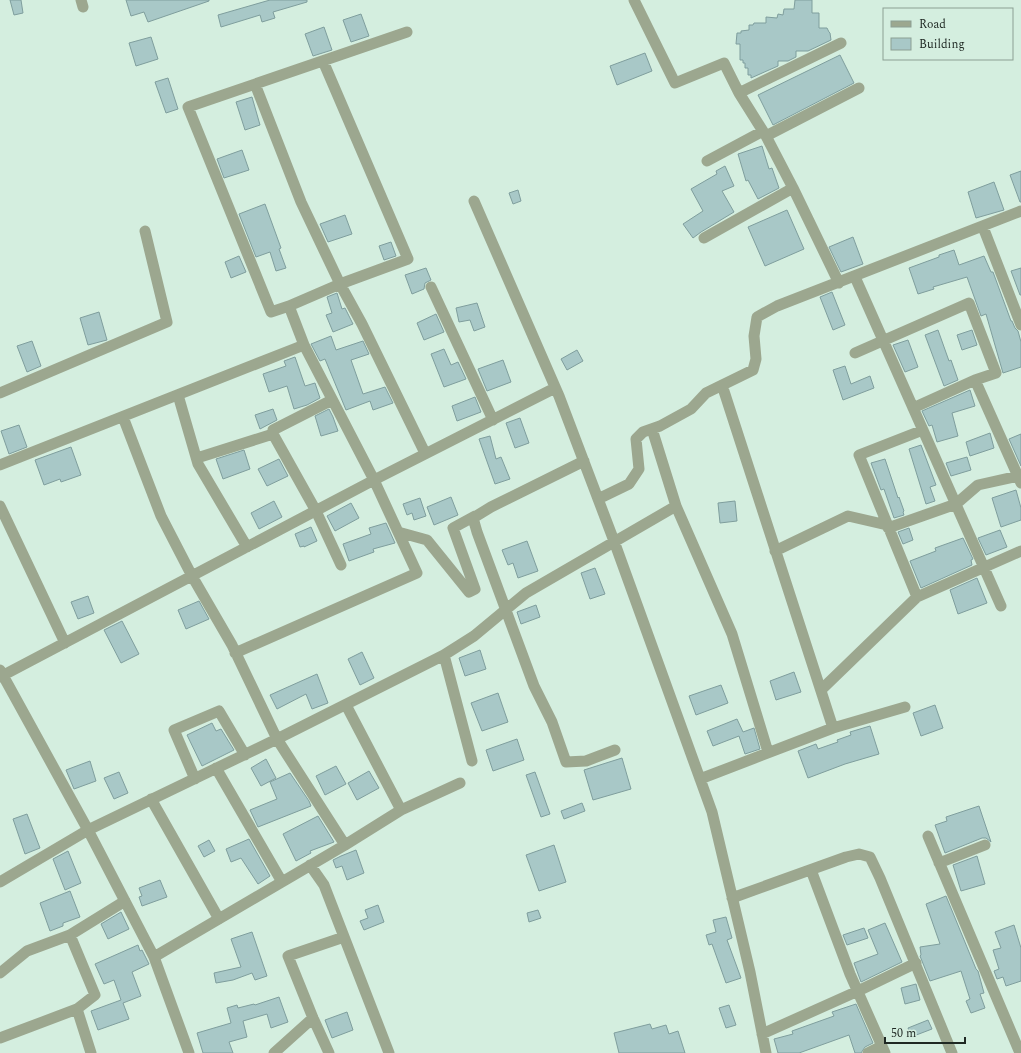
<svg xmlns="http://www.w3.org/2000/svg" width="1021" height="1053" font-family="Spectral,serif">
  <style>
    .building { fill: #a8c8c7; stroke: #7f9e9d }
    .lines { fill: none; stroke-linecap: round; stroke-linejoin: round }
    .minor { stroke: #9ca78f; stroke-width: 11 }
  </style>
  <rect width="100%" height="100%" fill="#d4eedf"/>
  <path class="building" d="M10,0H21L23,13L14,15Z
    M126,0H209V1L148,22L144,12L131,16Z
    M270,0H307V2L273,12L275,18L262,22L260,15L221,27L218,15Z
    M795,0H812V13H819V28H827L829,32L830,33L831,40L808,51H796V57L788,61H778V66L751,78V75H748V68H745V63H743V60H740V44H736L737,33H741V31L749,30V25H753L754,23H766V17L777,18L778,14L783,15L784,9H794Z
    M361,14L369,36L351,42L343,20Z
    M324,27L332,50L313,56L305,34Z
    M151,37L158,59L136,66L129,43Z
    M645,53L652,71L617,85L610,66Z
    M840,55L854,83L773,125L758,95Z
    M168,78L178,109L166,113L155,82Z
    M252,97L260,125L245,130L236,102Z
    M762,146L769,169L772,168L779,188L758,199L748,180L746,181L738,154Z
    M242,150L249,170L224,178L217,159Z
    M725,166L734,186L722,191L734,212L701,232L693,238L683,224L703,211L691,189L717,174L716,171Z
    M1021,171V202H1020L1010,175Z
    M994,182L1004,210L976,218L968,192Z
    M518,190L521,201L513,204L509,193Z
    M265,204L281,248L279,249L286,268L276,271L270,252L256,257L239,214Z
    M787,210L804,249L765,266L748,227Z
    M345,215L352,234L328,242L320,224Z
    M853,237L863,264L841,272L829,247Z
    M391,242L396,256L384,260L379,246Z
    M954,250L959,265L984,256L991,272H993L1011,321H1012L1015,328L1018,331L1021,342V367L1003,373L986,314L981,316L967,277L933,287L934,289L918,294L909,268L939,257V255Z
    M239,256L246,272L231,278L225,262Z
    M426,268L431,280L425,283L424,289L412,294L405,275Z
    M1021,268V295H1020L1011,271Z
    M832,292L845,325L833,330L820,297Z
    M337,293L342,309L345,308L353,324L333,332L326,315L332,313L327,297Z
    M477,303L485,327L474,331L470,320L459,322L456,308Z
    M99,312L107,340L88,345L80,318Z
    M436,314L444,332L424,340L417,323Z
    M938,330L949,361L951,360L958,380L944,386L925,335Z
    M972,330L977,345L962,350L957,335Z
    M331,336L336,350L363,341L369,354L351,360L363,394L385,387L393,403L373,410L370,401L346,410L325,359L320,361L311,344Z
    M908,340L918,367L905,372L893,345Z
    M32,341L41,366L27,372L17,346Z
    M444,349L451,365L458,362L466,379L444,387L431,354Z
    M577,350L583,361L567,370L561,359Z
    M295,357L305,386L315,383L320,398L307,405L294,409L287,386L269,392L263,374L286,366L284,361Z
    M503,360L511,382L487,391L478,369Z
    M845,366L851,384L870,376L874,388L843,400L833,370Z
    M970,390L975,406L952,413L958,436L937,442L932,425L929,426L922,411Z
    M475,397L481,412L457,421L452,406Z
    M273,409L277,420L260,429L255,415Z
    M329,409L333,417L338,431L321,436L315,416Z
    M520,418L529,443L515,448L506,423Z
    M19,425L27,447L9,454L1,431Z
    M990,433L994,448L970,456L966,442Z
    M1021,434V466L1009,439Z
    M490,436L496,459L501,457L510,479L495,484L479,439Z
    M921,445L936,485L930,487L935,501L926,504L909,449Z
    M71,447L81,475L61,482L60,479L44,485L35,460Z
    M244,450L250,469L223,479L216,459Z
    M967,457L971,470L951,476L946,463Z
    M279,459L288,476L267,486L258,469Z
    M885,459L898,498L899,497L904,511L903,512L904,515L894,518L884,489L881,490L871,463Z
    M1016,490L1021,508V520L1001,527L992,498Z
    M451,497L458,515L434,525L427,507Z
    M420,498L426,516L414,520L412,513L407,515L403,504Z
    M274,501L282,517L259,529L251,513Z
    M735,501L737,521L720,523L718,503Z
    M351,503L359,518L335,531L327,516Z
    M386,523L395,543L373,549L374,552L349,561L343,544L371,534L369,528Z
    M311,527L317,541L304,547V546L300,547L295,534Z
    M909,528L913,540L903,544L898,532Z
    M1000,530L1007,547L986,555L978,538Z
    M963,538L973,559L971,560L972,565L921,588L910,561L936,551L935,548Z
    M527,541L538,571L518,578L513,563L508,565L502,550Z
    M595,568L605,594L590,599L581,573Z
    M977,578L987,603L958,614L950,590Z
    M88,596L94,613L78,619L71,602Z
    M199,601L209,619L186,629L178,610Z
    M536,605L540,617L521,624L517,612Z
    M122,621L139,654L121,663L104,630Z
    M480,650L486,669L465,676L459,658Z
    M362,652L374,678L360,685L348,659Z
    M794,672L801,692L776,700L770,681Z
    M317,674L328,703L312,709L306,694L277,709L270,695Z
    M721,685L728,703L696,715L689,696Z
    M498,693L508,722L482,731L471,703Z
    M935,705L943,728L921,736L913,713Z
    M737,719L743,732L754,728L760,749L745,754L739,736L713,746L707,731Z
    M212,723L216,731L221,729L234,750L202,766L187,735Z
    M870,726L879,754L845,764L808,778L798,751L816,744L818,749L838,742L837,740L851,735L850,732Z
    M517,739L524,760L493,771L486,750Z
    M622,758L631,789L593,800L584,770Z
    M266,759L276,778L261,786L251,768Z
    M90,761L96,781L74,789L66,770Z
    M336,766L346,784L325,795L316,776Z
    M369,771L379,788L357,800L348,783Z
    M119,772L128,793L114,799L104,778Z
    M535,772L550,814L541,817L526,775Z
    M290,773L309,801L311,806L258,827L250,810L277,799L270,782Z
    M582,803L585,811L564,819L561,811Z
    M979,806L991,842L986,838H982L945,853L935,825L947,821L946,817Z
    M27,814L40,848L25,854L13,819Z
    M318,816L334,842L310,851L311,853L296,861L283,834Z
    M249,839L270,876L258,884L241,858L231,862L226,849Z
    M209,840L215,851L204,857L198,846Z
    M554,845L566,882L539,891L526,855Z
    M356,850L364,873L347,880L342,866L336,868L333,860L341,856Z
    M68,851L81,883L65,890L53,859Z
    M977,856L985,884L961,891L953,865Z
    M160,880L167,897L142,906L139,897L142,896L139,888Z
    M70,891L80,917L63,923V926L50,931L40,903Z
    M946,896L976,969L978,971L984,993L980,994L985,1008L971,1013L966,1001L970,999L961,971L930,981L920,956L921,955L920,947L940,944L926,904Z
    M378,905L384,922L364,930L360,921L368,918L365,910Z
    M538,910L541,918L529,922L527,913Z
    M121,912L129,929L108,939L101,924Z
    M726,917L732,938L727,940L741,978L726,983L712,944L709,945L706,935L716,932L713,920Z
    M885,923L902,962L861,982L854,963L878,954L868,930Z
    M1014,925L1021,948V981L1006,986L1003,977L997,979L994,971L999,969L993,950L1001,948L995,932Z
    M864,928L868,938L847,945L843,935Z
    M252,932L267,976L255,980L252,973L233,980L216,983L214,973L241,967L231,939Z
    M138,945L140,951L142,950L149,964L132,972L141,996L123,1003L129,1019L98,1030L91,1011L121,1000L114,980L104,984L95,964Z
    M916,984L920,1000L905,1004L901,988Z
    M279,997L288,1022L271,1028L267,1014L243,1021L247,1037L229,1042L233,1053H203L197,1033L231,1023L227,1008L237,1005L238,1008L254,1004L255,1005Z
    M856,1004L873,1043L865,1047L861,1053H855L849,1035L799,1053H778L774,1039L793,1034L792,1031L834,1016L832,1012Z
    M729,1005L736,1025L726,1028L719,1008Z
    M347,1012L353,1030L332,1038L325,1020Z
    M928,1020L932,1029L911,1037L908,1028Z
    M650,1024L652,1029L666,1025L669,1034L678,1031L685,1053H619L614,1033Z"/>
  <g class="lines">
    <path class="minor" d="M81,0L83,7
      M634,0L675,83L724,63L739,93L766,136L793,188L839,283
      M323,61L408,259L340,284L362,324L425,453
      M255,84L301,202L340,284L289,306
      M739,93L841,43
      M766,136L859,88
      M707,161L763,131
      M474,201L559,396L614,541L712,812L750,972L766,1053
      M983,227L1021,325
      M704,238L793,188
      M855,277L1001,606
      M431,287L493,420
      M855,353L969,303L996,373L975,380L1021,483
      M722,385L833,728
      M0,393L167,322L145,231
      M178,395L198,464L247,547
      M913,408L975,380
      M123,417L161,516L192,576L232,645L277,739L345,845
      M652,429L676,506L732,634L768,752
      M923,430L859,455L917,597L1021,551
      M273,434L316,511L341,565
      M197,458L273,434V430L332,400
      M584,461L491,507L473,518L477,532L534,686L552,722L566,762L586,761L615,750
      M0,465L304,345
      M598,499L629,484L639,469L636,439L643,432L660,426L691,409L706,393L753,370L756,359L754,336L757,317L777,306L1021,211
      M0,506L65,643
      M888,528L956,504L978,485L1018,476
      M398,532L427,540L469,592L475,589L453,528L475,516
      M775,551L848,516L887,525
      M235,653L417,573L374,480L304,345L289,306L271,312L188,107L407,32
      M444,655L472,761
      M0,670L88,830L154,957L189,1053
      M0,677L374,480L555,388
      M821,690L917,597
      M216,768L282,882
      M195,779L174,730L219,711L245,755
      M700,779L833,728L905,707
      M151,799L219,919
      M401,810L460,783
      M928,836L1020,1053
      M939,863L985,845
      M310,865L324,885L389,1053
      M811,870L850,974L885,1053
      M0,882L88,830L277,739L444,655L474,636L526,593L676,506
      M732,898L846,857L859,854L870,857L880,878L952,1053
      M154,957L345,845L401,810L346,705
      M0,973L27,951L70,935L125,901
      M77,1009L91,1053
      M762,1034L858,991L916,963
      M0,1038L77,1009L95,995L70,935
      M274,1053L313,1018
      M329,1053L313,1018L288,956L344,937
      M868,1053L882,1046"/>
  </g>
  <rect x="883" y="8" width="130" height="52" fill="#d4eedf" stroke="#8c9f94"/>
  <rect x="891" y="21" width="20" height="6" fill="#9ca78f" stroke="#8c9f94"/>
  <text x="919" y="28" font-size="12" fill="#1f2823">Road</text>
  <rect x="891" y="38" width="20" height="12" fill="#a8c8c7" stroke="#8c9f94"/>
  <text x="919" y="48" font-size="12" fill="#1f2823">Building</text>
  <path d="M885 1037v6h80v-6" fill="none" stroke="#1f2823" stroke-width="2"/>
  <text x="891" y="1037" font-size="12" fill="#1f2823" stroke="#d4eedf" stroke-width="3" paint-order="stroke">50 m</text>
</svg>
